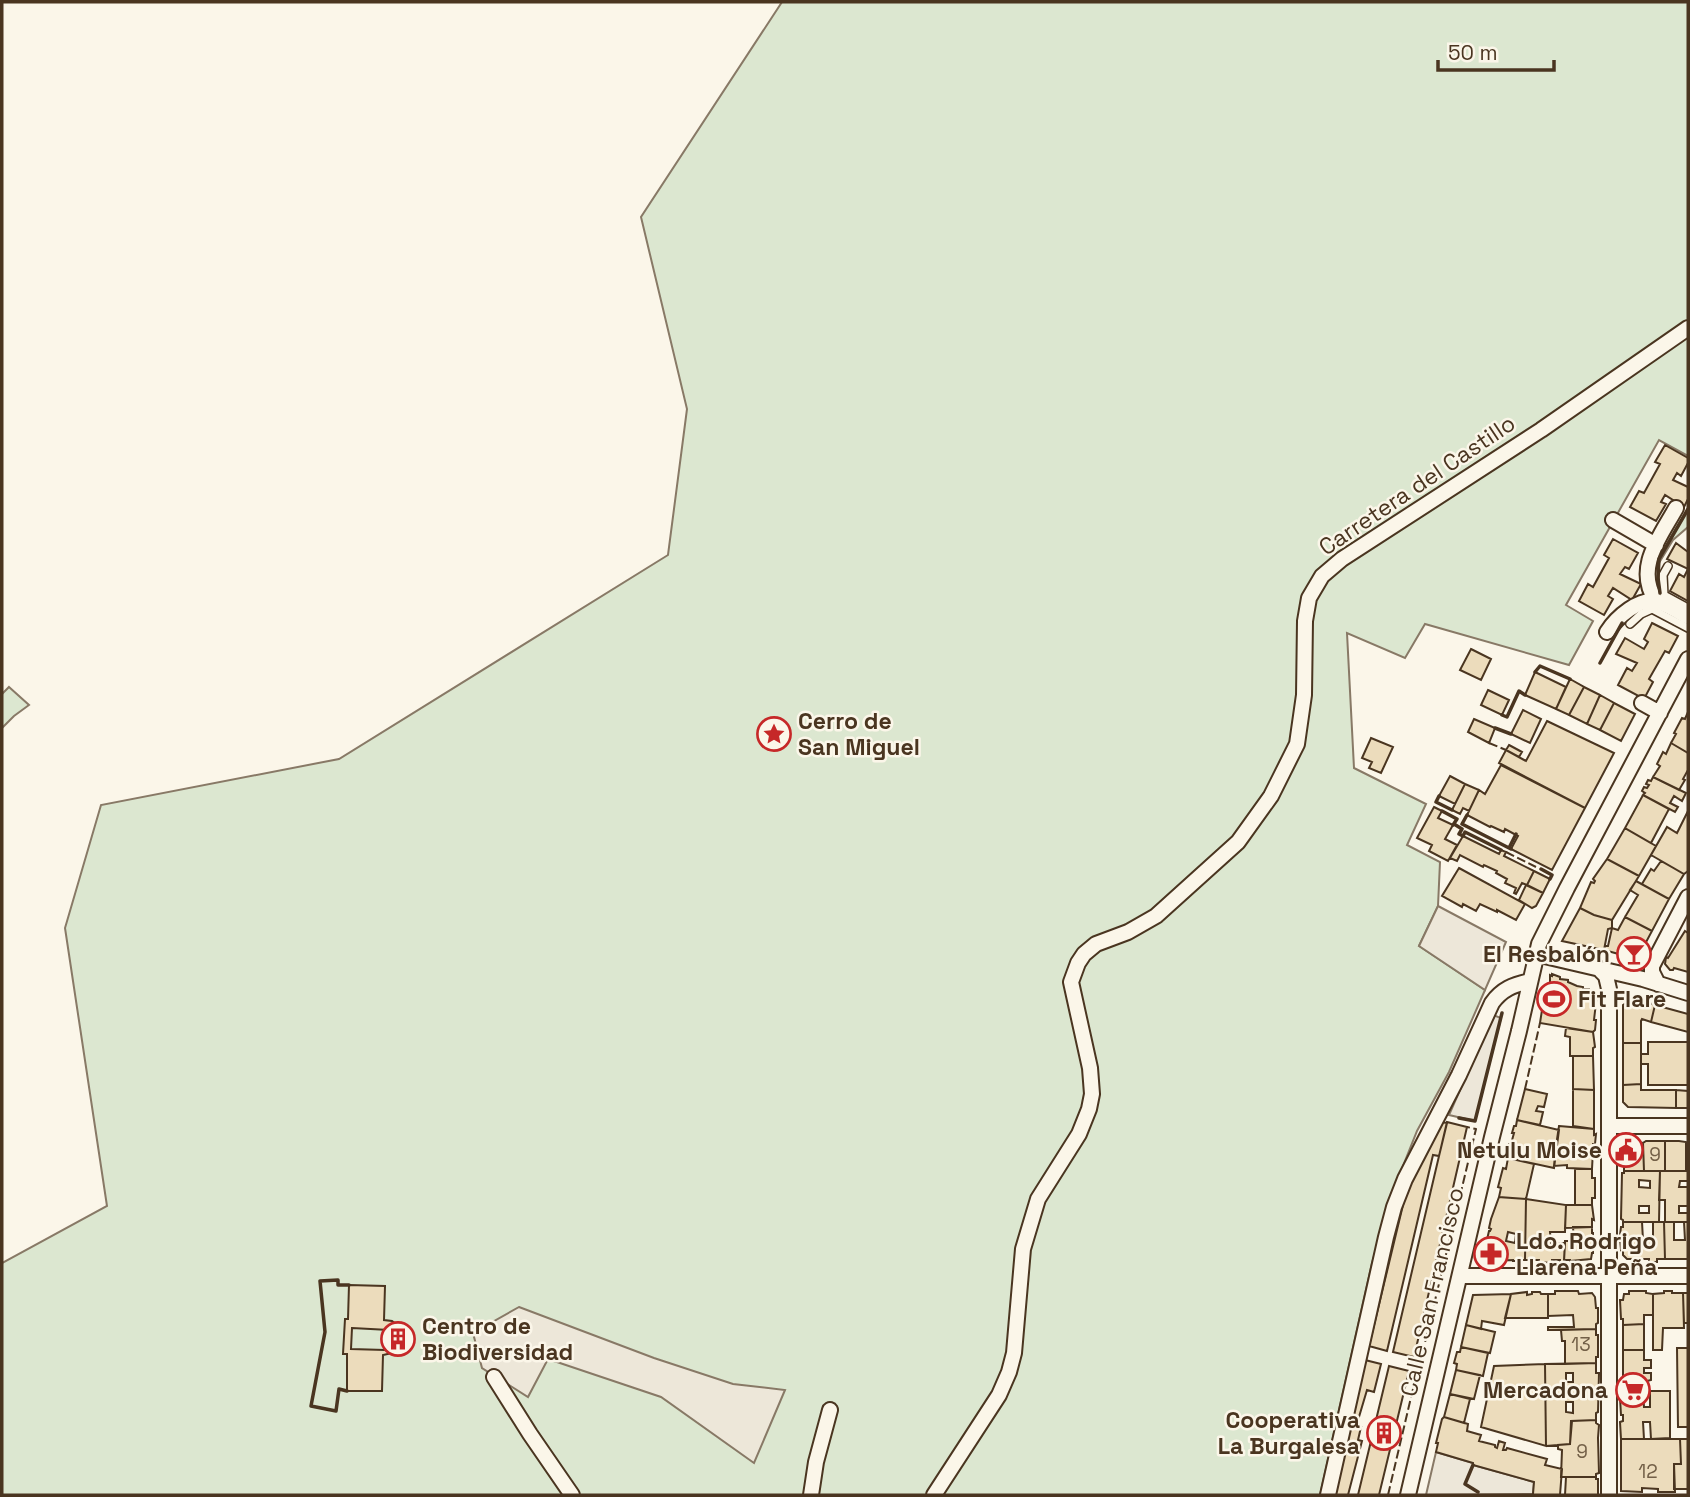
<svg xmlns="http://www.w3.org/2000/svg" width="1690" height="1497" font-family="'Space Grotesk',sans-serif">
  <style>
    .green { fill: #dce7d0; stroke: #887966; stroke-width: 2 }
    .parking { fill: #ede7d9; stroke: #887966; stroke-width: 2 }
    .building { fill: #ecdcbc; stroke: #4a3520; stroke-width: 2; fill-rule: evenodd }
    .lines { fill: none; stroke-linecap: round; stroke-linejoin: round }
    .service-casing { stroke: #4a3520; stroke-width: 10 }
    .minor-casing { stroke: #4a3520; stroke-width: 18 }
    .service { stroke: #fbf6e9; stroke-width: 7 }
    .minor { stroke: #fbf6e9; stroke-width: 14 }
    .fence { stroke: #4a3520; stroke-width: 2; stroke-dasharray: 9 3.5; stroke-linecap: butt }
    .wall { stroke: #4a3520; stroke-width: 3.5 }
    .labels { text-anchor: middle; stroke-width: 5; stroke-linejoin: round; paint-order: stroke }
    .number-label { font-size: 19px; fill: #725f47 }
    .street-label { font-size: 23px; fill: #4a3520; stroke: #fbf6e9 }
    .poi-label { font-size: 23px; font-weight: bold; fill: #4a3520; stroke: #fbf6e9; text-anchor: start }
  </style>
  <rect width="100%" height="100%" fill="#fbf6e9"/>
  <path class="green" d="M782,2H1688V456L1659,440L1566,605L1593,621L1569,665L1425,624L1405,658L1347,633L1354,768L1426,804L1407,845L1440,862L1438,906L1419,946L1485,990L1449,1072L1417,1131L1393,1191L1372,1263L1320,1495H2V1263L107,1206L65,928L101,805L339,759L668,555L687,409L641,217Z
    M1688,509V527L1673,540L1659,563V559Z
    M9,687L29,705L14,716L2,728V694Z"/>
  <path class="parking" d="M1438,906L1506,942L1485,990L1419,946Z
    M1493,1015L1501,1018L1475,1121L1449,1115Z
    M519,1307L654,1358L733,1384L785,1390L754,1463L661,1397L548,1359L528,1397L482,1368L473,1333Z
    M1436,1452L1473,1463V1465L1534,1482L1533,1494L1426,1495Z"/>
  <path class="building" d="M1665,445L1688,458V463L1681,476L1677,473L1673,480L1688,487V499L1684,507L1665,495L1661,502L1666,504L1656,521L1630,507L1639,491L1644,493L1660,464L1655,462Z
    M1613,539L1638,553L1629,569L1625,567L1620,574L1641,584L1632,600L1613,588L1608,596L1613,599L1604,615L1579,601L1588,584L1593,587L1609,558L1604,555Z
    M1676,543L1688,552V569L1667,559Z
    M1688,569V601L1670,591L1679,574L1684,577Z
    M1652,623L1678,636L1669,653L1665,651L1649,679L1653,682L1644,699L1618,685L1627,668L1632,671L1637,663L1616,654L1625,638L1644,649L1648,642L1644,639Z
    M1471,649L1491,659L1481,680L1460,670Z
    M1535,672L1566,687L1556,709L1525,695Z
    M1570,679L1584,687L1569,715L1556,709Z
    M1584,687L1600,695L1587,724L1569,715Z
    M1488,690L1509,700L1502,715L1481,705Z
    M1600,695L1614,703L1600,730L1587,724Z
    M1614,703L1635,714L1621,741L1600,730Z
    M1523,710L1541,719L1530,743L1511,734Z
    M1688,712V753L1671,743L1676,734L1674,733L1682,718L1685,719Z
    M1474,719L1495,728L1489,743L1468,732Z
    M1547,721L1614,753L1585,808L1499,763L1506,750L1526,761Z
    M1371,738L1393,747L1381,773L1369,768L1372,762L1362,758Z
    M1671,743L1688,753V770L1683,779L1685,780L1679,790L1653,777L1660,766L1657,764L1663,752L1666,754Z
    M1509,745L1522,752L1519,757L1506,750Z
    M1501,765L1585,808L1552,870L1511,849L1518,836L1505,829L1504,832L1491,826L1490,827L1467,815L1479,790L1485,794Z
    M1450,776L1465,784L1455,804L1439,796Z
    M1653,777L1686,793L1682,801L1674,796L1670,803L1678,807L1675,812L1643,795L1645,793L1642,791L1644,787L1647,788L1649,785L1646,784L1648,780L1651,781Z
    M1465,784L1479,790L1469,811L1463,808L1460,814L1452,810Z
    M1643,795L1669,809L1651,843L1625,828Z
    M1434,807L1442,811L1438,818L1453,825L1445,839L1457,845L1448,861L1429,851L1432,845L1417,838Z
    M1688,811V871L1684,874L1651,855L1667,827L1677,833Z
    M1625,828L1656,846L1639,876L1607,859Z
    M1463,836L1499,854L1501,850L1506,852L1504,856L1534,871L1527,885L1522,883L1516,894L1514,893L1516,888L1505,883L1507,879L1496,873L1497,871L1484,865L1483,867L1460,855L1457,861L1450,858Z
    M1607,859L1639,876L1612,920L1594,915L1580,908L1591,882L1594,883L1595,881L1593,879Z
    M1661,861L1684,874L1669,899L1642,884L1651,869L1654,871Z
    M1459,868L1525,904L1516,920L1497,910V912L1480,904L1476,911L1463,904L1462,907L1442,896Z
    M1534,871L1550,879L1543,893L1527,885Z
    M1636,881L1669,899L1652,931L1625,917L1638,895L1630,890Z
    M1526,885L1543,893L1536,906L1532,908L1519,900Z
    M1580,908L1594,915L1612,920V928L1608,929L1604,950L1562,941Z
    M1625,917L1652,931L1637,959L1604,950L1605,946H1608L1612,928L1618,930Z
    M1685,931L1688,933V972L1674,968L1673,970H1670L1665,964L1666,957L1668,958Z
    M1552,974L1560,977V979L1568,980V982L1577,986L1583,987V989H1589V991L1597,994L1594,1020H1596L1595,1030L1593,1032L1540,1023L1542,1010H1544L1546,993H1548V984H1550V975L1552,976Z
    M1634,998L1655,1005L1651,1022L1642,1019L1641,1021V1043H1623V1005Z
    M1655,1005L1688,1014V1032L1651,1022Z
    M1566,1028L1593,1032L1595,1047L1593,1048V1056H1570V1037L1565,1036Z
    M1648,1042H1688V1085H1648V1064H1641V1054H1648Z
    M1623,1043H1641V1084L1623,1085Z
    M1573,1056H1593L1594,1090L1573,1089Z
    M1641,1084V1090H1676V1108L1628,1107L1623,1102V1085Z
    M1525,1089L1547,1094L1544,1107L1538,1106L1536,1111L1543,1112L1540,1125L1517,1120Z
    M1573,1089L1594,1090V1129L1573,1126Z
    M1676,1090L1688,1091V1108H1676Z
    M1517,1120L1559,1130L1554,1168L1508,1158L1509,1144H1511L1514,1133H1512L1514,1126H1516Z
    M1441,1122L1447,1123L1439,1156L1433,1155L1387,1351L1369,1346L1409,1180Z
    M1447,1122L1467,1127L1414,1357L1393,1352Z
    M1559,1126L1594,1129V1135L1596,1134L1595,1144H1593V1150L1567,1149L1556,1146Z
    M1627,1141L1643,1143L1644,1171H1624V1153H1622V1146Z
    M1646,1141H1665V1171H1644L1643,1143Z
    M1665,1141H1679L1686,1142V1171H1665Z
    M1556,1146L1567,1149L1593,1150L1592,1169L1567,1168V1165L1554,1166Z
    M1508,1158L1534,1164L1526,1199L1499,1197L1501,1188L1498,1187L1503,1168L1506,1169Z
    M1575,1169H1592V1178H1595V1198H1592V1205H1575Z
    M1624,1171H1660L1659,1222H1623V1220L1621,1219L1622,1173H1624ZM1639,1180L1650,1181V1188L1639,1187ZM1639,1206H1649V1213H1639Z
    M1660,1171H1688V1181H1680L1679,1187H1688V1206H1679V1213H1688V1222H1665V1200H1659Z
    M1499,1197L1526,1199L1525,1260H1520V1261H1513V1260L1490,1261L1484,1252L1489,1231H1490L1491,1229L1489,1228L1491,1219ZM1508,1232L1516,1234L1515,1243L1506,1241Z
    M1526,1199L1566,1205L1565,1232H1550L1551,1243H1565L1564,1262H1560V1260H1552V1263L1539,1262V1260H1534V1263H1529V1260H1525Z
    M1566,1205H1592L1594,1220L1592,1219V1227L1565,1228Z
    M1623,1222H1642L1643,1240H1653V1222H1664L1665,1259H1657V1262H1649V1259H1640V1262H1633L1632,1259H1627L1623,1255V1249L1621,1250L1620,1242H1623V1235H1620L1621,1227H1623Z
    M1664,1222H1674V1240H1685L1684,1222H1688V1259H1665Z
    M1573,1227H1592V1233H1593V1253H1592L1591,1259L1570,1261V1260H1564L1565,1241H1574Z
    M349,1285L385,1286L384,1320L392,1321L397,1325L402,1334V1340L399,1348L392,1353L383,1355L382,1391H347V1354H343L345,1319H348ZM352,1328L389,1330L393,1333L395,1342L393,1346L385,1350L351,1349Z
    M1555,1291H1578L1579,1294L1592,1293L1595,1297L1596,1308H1598V1323L1596,1324V1329L1548,1330V1327H1574L1573,1315L1548,1316V1294H1555Z
    M1629,1291H1646V1293L1653,1294V1315H1644V1324L1623,1325V1319H1621L1620,1300H1623L1624,1294H1629Z
    M1664,1291H1672V1293H1683L1684,1328H1663L1662,1350H1653V1294L1664,1293Z
    M1527,1292V1295L1532,1294V1292H1540L1541,1294H1548V1318H1505L1511,1294Z
    M1683,1293H1688V1323H1684Z
    M1511,1294L1504,1325L1482,1321L1481,1329L1466,1325L1473,1295Z
    M1644,1324V1350H1623V1325Z
    M1466,1325L1495,1332L1490,1353L1461,1347Z
    M1596,1329V1335H1598V1357H1596V1363L1565,1364V1341H1562L1561,1330Z
    M1461,1347L1488,1353L1483,1376L1456,1370L1457,1364L1454,1363L1457,1352H1460Z
    M1677,1348H1688V1427H1678Z
    M1623,1350H1644V1360H1651V1368H1644V1373H1651V1380L1647,1381L1646,1391H1623Z
    M1365,1360L1381,1364L1374,1392L1367,1390L1356,1427H1361L1358,1440L1362,1441L1348,1495H1333Z
    M1596,1363V1373H1599L1598,1412L1596,1413V1420L1571,1421L1570,1444L1546,1446L1545,1364ZM1566,1373H1573V1382H1566ZM1566,1402H1573V1413L1566,1412Z
    M1545,1364L1546,1446L1481,1427L1494,1366Z
    M1389,1366L1409,1371L1379,1495H1358Z
    M1456,1370L1480,1375L1474,1399L1450,1394Z
    M1623,1391H1643L1644,1407H1650V1391H1670V1438L1651,1439L1650,1422H1643L1644,1439H1621L1620,1422L1623,1421V1415H1621L1620,1398H1623Z
    M1450,1394L1470,1399L1464,1423L1444,1417Z
    M1444,1417L1468,1424L1467,1431L1481,1435L1479,1441L1495,1445V1447L1497,1448L1499,1441L1505,1443L1503,1450H1506L1507,1448L1547,1459L1545,1465L1562,1469L1560,1495H1532L1533,1494L1534,1482L1473,1465V1463L1436,1452L1438,1443H1436L1442,1419Z
    M1596,1420V1423L1599,1425L1598,1438L1599,1473L1596,1474V1477H1561L1562,1450L1558,1449V1445L1570,1444L1572,1421Z
    M1621,1439H1680L1681,1464H1674L1675,1492H1658V1489L1642,1488V1492L1621,1491Z
    M1680,1439H1688V1489H1674V1464H1681Z
    M1566,1477H1596V1479H1598V1495H1565Z"/>
  <g class="lines">
    <g class="service-casing">
      <path id="service" d="M1668,566L1663,575L1664,595L1688,608
        M1630,624L1641,614L1652,609L1688,628"/>
    </g>
    <g class="minor-casing">
      <path id="minor" d="M1613,520L1656,545
        M1656,601C1634,568 1660,537 1676,508
        M1607,632C1616,618 1640,596 1658,602C1668,605 1679,612 1688,617
        M1642,703L1660,713
        M1536,954L1643,979L1688,993
        M1601,971L1606,976L1609,989V1495
        M1658,984L1652,972V966L1688,897
        M1609,1126H1688
        M1460,1276H1688
        M494,1377L530,1434L572,1495
        M811,1495L816,1462L830,1410
        M934,1495L999,1395L1009,1372L1014,1353L1023,1249L1038,1199L1079,1134L1089,1109L1092,1094L1090,1068L1071,982L1078,963L1084,954L1096,944L1128,932L1156,916L1238,842L1271,796L1297,744L1304,695L1305,621L1309,598L1322,576L1342,559L1541,430L1688,328
        M1328,1495L1386,1237L1394,1207L1405,1179L1459,1075L1492,1003C1502,989 1513,985 1530,981
        M1408,1495L1492,1137L1519,1031L1539,944L1567,888L1688,659"/>
    </g>
    <use href="#service" class="service"/>
    <use href="#minor" class="minor"/>
    <path class="fence" d="M1489,743L1506,750
      M1506,852L1536,867
      M1525,1089L1540,1023
      M1414,1357L1421,1359L1476,1129L1467,1127
      M1388,1495L1417,1372L1409,1371"/>
    <path class="wall" d="M1660,593L1658,578L1659,559L1688,509
      M1600,663L1622,623
      M1535,672L1540,666L1570,679
      M1502,715L1507,717L1519,691L1525,695
      M1495,728L1511,734
      M1439,796L1436,802L1452,810
      M1442,811L1457,819L1453,825
      M1467,815L1462,824L1511,849
      M1454,824L1462,829L1459,834L1463,836L1465,832L1501,850
      M1509,848L1516,834
      M1541,869L1552,875L1550,879
      M1459,1118L1475,1121L1502,1013
      M347,1391L339,1389L336,1411L311,1406L325,1332L320,1281L338,1280V1285H349
      M1473,1465L1465,1484L1478,1492"/>
  </g>
  <defs>
    <g id="sight-ring" transform="scale(1.75)"><circle r="9.5" fill="#fbf6e9" stroke="#c62828" stroke-width="1.5"/><path d="M0-6L1.8-2.2L6-1.7L2.9 1.2L3.7 5.4L0 3.3L-3.7 5.4L-2.9 1.2L-6-1.7L-1.8-2.2Z" fill="#c62828"/></g>
    <g id="bar-ring" transform="scale(1.75)"><circle r="9.5" fill="#fbf6e9" stroke="#c62828" stroke-width="1.5"/><path d="M-6-5H6L.8 .8V4.5H3.5V6h-7V4.5H-.8V.8Z" fill="#c62828"/></g>
    <g id="stadium-ring" transform="scale(1.75)"><circle r="9.5" fill="#fbf6e9" stroke="#c62828" stroke-width="1.5"/><path d="M0-5a6.5 5 0 1 0 0 10a6.5 5 0 1 0 0-10ZM-3.5-1.8h7v3.6h-7Z" fill="#c62828"/></g>
    <g id="civic-ring" transform="scale(1.75)"><circle r="9.5" fill="#fbf6e9" stroke="#c62828" stroke-width="1.5"/><path d="M-.6-6.5H3V-4.5H.6V-3L4-1V1h2V6H-6V1h2V-1L-.6-3ZM-1.2 2.5V6h2.4V2.5Z" fill="#c62828"/></g>
    <g id="pharmacy-ring" transform="scale(1.75)"><circle r="9.5" fill="#fbf6e9" stroke="#c62828" stroke-width="1.5"/><path d="M-2-6h4v4h4v4h-4v4h-4v-4h-4v-4h4Z" fill="#c62828"/></g>
    <g id="building-ring" transform="scale(1.75)"><circle r="9.5" fill="#fbf6e9" stroke="#c62828" stroke-width="1.5"/><path d="M-4-6H4V6H1V3H-1V6H-4ZM-2.5-4.3h1.7v1.8h-1.7ZM.8-4.3h1.7v1.8H.8ZM-2.5-1h1.7V.8h-1.7ZM.8-1h1.7V.8H.8Z" fill="#c62828"/></g>
    <g id="supermarket-ring" transform="scale(1.75)"><circle r="9.5" fill="#fbf6e9" stroke="#c62828" stroke-width="1.5"/><path d="M-6-5.5h2.5l.6 2H6L4.5 2H-2.5L-4.4-4H-6ZM-1.5 3.2a1.3 1.3 0 1 0 .1 0ZM3 3.2a1.3 1.3 0 1 0 .1 0Z" fill="#c62828"/></g>
  </defs>
  <g fill-rule="evenodd">
    <use href="#sight-ring" x="774" y="734"/>
    <use href="#bar-ring" x="1634" y="954"/>
    <use href="#stadium-ring" x="1554" y="999"/>
    <use href="#civic-ring" x="1626" y="1150"/>
    <use href="#pharmacy-ring" x="1491" y="1254"/>
    <use href="#building-ring" x="398" y="1339"/>
    <use href="#supermarket-ring" x="1633" y="1390"/>
    <use href="#building-ring" x="1384" y="1433"/>
  </g>
  <g class="labels">
    <g class="number-label">
      <text x="1655" y="1161">9</text>
      <text x="1581" y="1351">13</text>
      <text x="1582" y="1458">9</text>
      <text x="1648" y="1478">12</text>
    </g>
    <g class="street-label">
      <text transform="translate(1417 485) rotate(-34)" y="8">Carretera del Castillo</text>
      <text transform="translate(1432 1292) rotate(-77)" y="8">Calle San Francisco</text>
    </g>
    <g class="poi-label">
      <text x="798" y="729">Cerro de<tspan x="798" dy="26">San Miguel</tspan></text>
      <text x="1610" y="962" text-anchor="end">El Resbalón</text>
      <text x="1578" y="1007">Fit Flare</text>
      <text x="1602" y="1158" text-anchor="end">Netulu Moise</text>
      <text x="1516" y="1249">Ldo. Rodrigo<tspan x="1516" dy="26">Llarena Peña</tspan></text>
      <text x="422" y="1334">Centro de<tspan x="422" dy="26">Biodiversidad</tspan></text>
      <text x="1608" y="1398" text-anchor="end">Mercadona</text>
      <text x="1360" y="1428" text-anchor="end">Cooperativa<tspan x="1360" dy="26">La Burgalesa</tspan></text>
    </g>
  </g>
  <rect width="1690" height="1497" fill="none" stroke="#4a3520" stroke-width="7"/>
  <path d="M1438 60v10h116v-10" fill="none" stroke="#4a3520" stroke-width="3.5"/>
  <text x="1448" y="60" font-size="21" fill="#4a3520" stroke="#fbf6e9" stroke-width="5" paint-order="stroke">50 m</text>
</svg>
